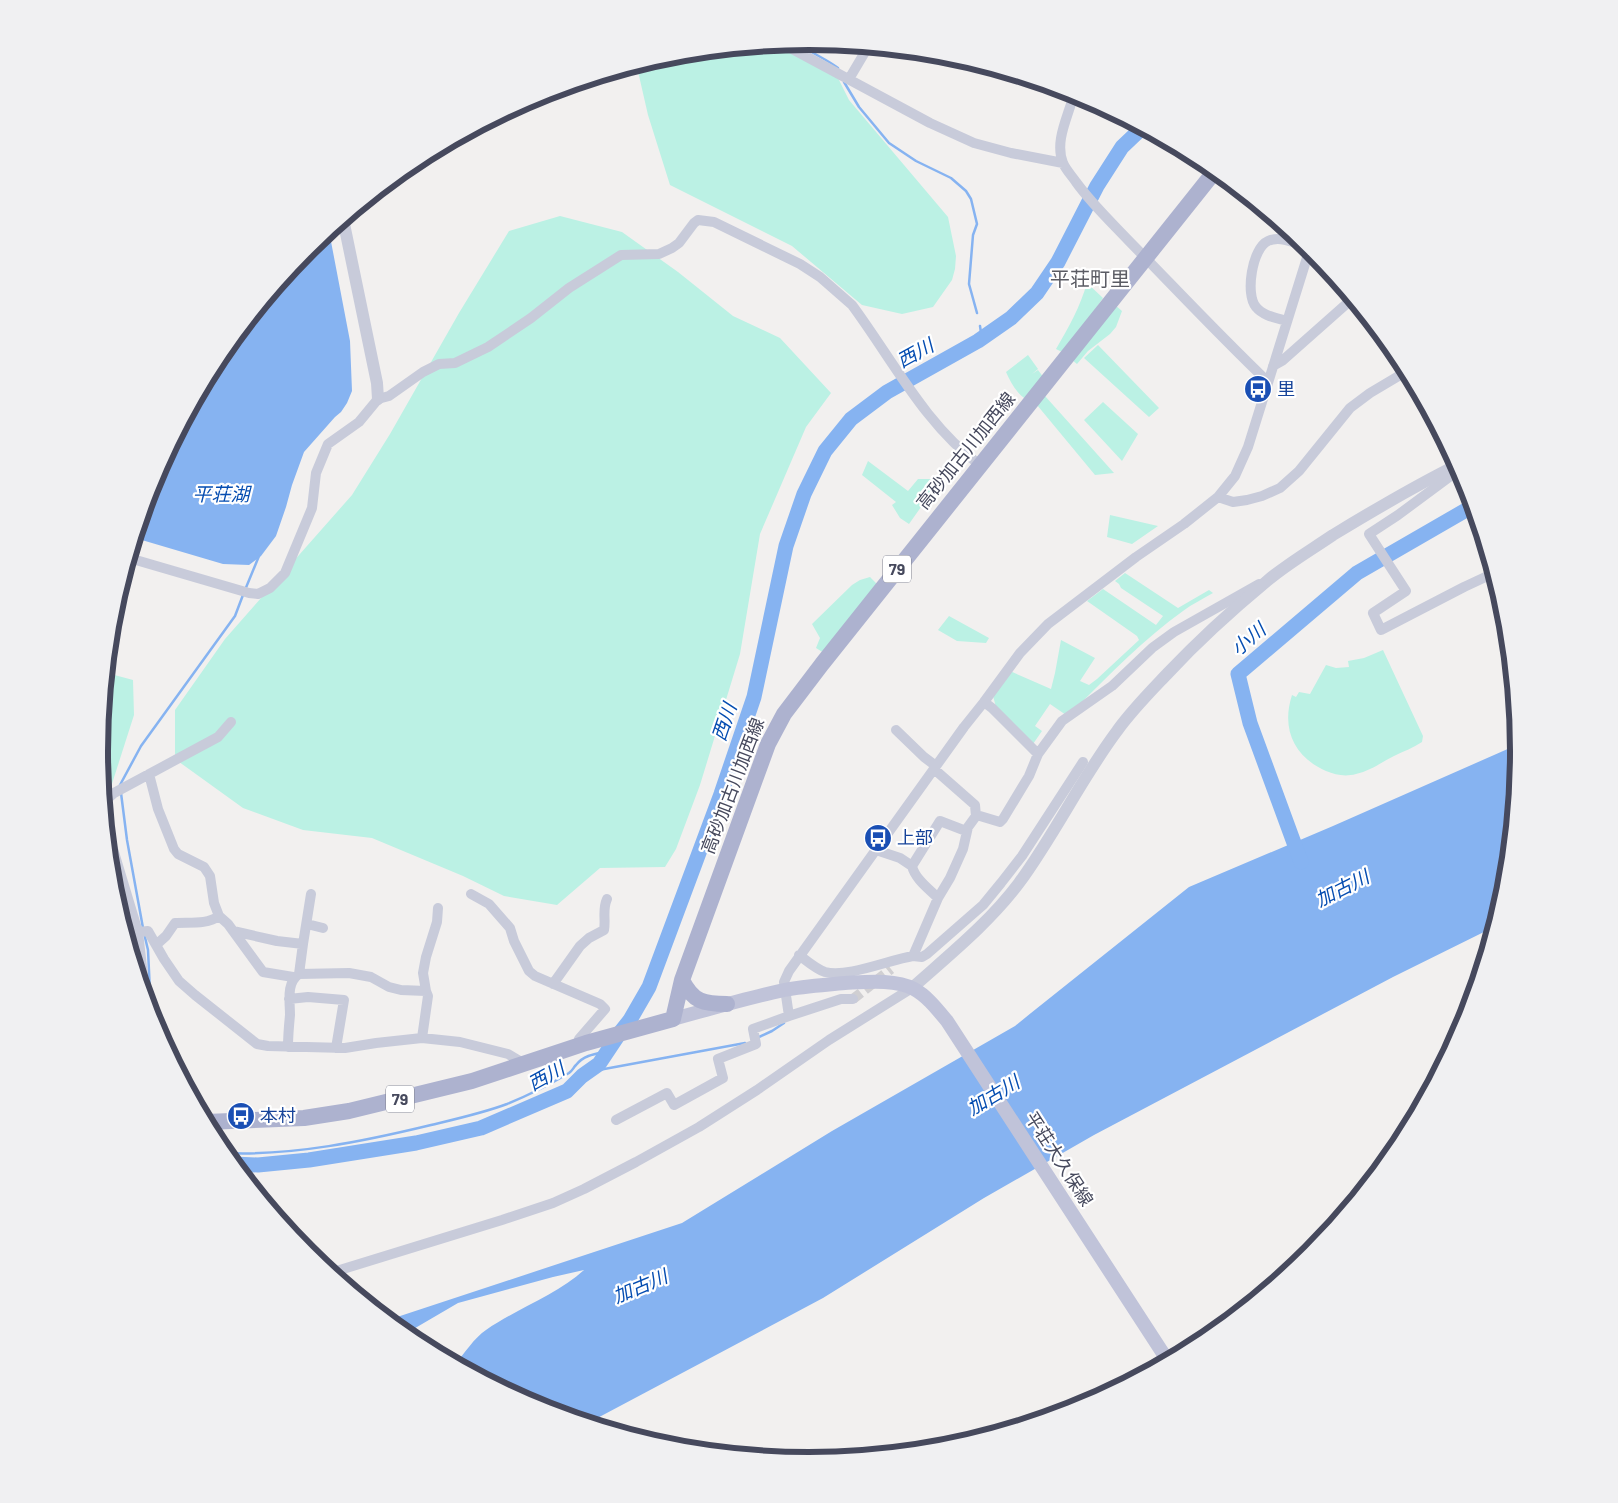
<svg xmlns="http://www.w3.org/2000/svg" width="1618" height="1503" font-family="Barlow,'Noto Sans JP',sans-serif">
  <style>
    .green { fill: #bbf1e4 }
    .water { fill: #86b3f1 }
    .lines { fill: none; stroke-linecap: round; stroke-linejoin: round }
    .stream { stroke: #86b3f1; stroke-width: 2.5 }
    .river { stroke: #86b3f1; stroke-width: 15 }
    .minor-tunnel { stroke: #d0cfd2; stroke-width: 10; stroke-dasharray: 10 5; stroke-linecap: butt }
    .minor { stroke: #c8cbda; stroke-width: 10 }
    .tertiary { stroke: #c8cbda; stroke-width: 12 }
    .secondary { stroke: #c0c3d9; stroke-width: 14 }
    .primary { stroke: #adb2cf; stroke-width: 16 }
    .labels { text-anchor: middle; stroke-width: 4.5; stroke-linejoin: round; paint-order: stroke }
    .shield { fill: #fff; stroke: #7e808e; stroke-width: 1 }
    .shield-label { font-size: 16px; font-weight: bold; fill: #46495d }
    .transit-label { font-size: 18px; fill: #164399; stroke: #fff; text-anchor: start }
    .street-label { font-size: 18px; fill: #46495d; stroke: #fff }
    .water-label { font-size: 19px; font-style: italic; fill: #054db1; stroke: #fff }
    .quarter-label { font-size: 20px; fill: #5b5c64; stroke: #fff }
    .rim { fill: none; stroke: #46495d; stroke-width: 6 }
  </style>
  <rect width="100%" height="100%" fill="#f2f0ef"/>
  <path class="green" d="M779,44L838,78L849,100L948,217L956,256L955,269L952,280L933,307L902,314L862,305L792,246L670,185L648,115L637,67L640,64L671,55Z
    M560,216L622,232L678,272L733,316L780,338L831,393L806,427L760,534L740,654L700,785L676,849L665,867L600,868L557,905L504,896L463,876L372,838L303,830L243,808L175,759V710L225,639L352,495L390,434L459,313L509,231Z
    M1087,283L1103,298L1084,326L1062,352L1056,349C1069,327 1080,307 1087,283Z
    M1115,305L1122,311L1116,327L1110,334L1088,351L1077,364L1072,360Z
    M1098,345L1159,408L1149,417L1084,358Z
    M1028,355L1038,369L1032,374L1038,370L1044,378L1027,400C1017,394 1011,383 1006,372Z
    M1045,396L1114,473L1095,475L1037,405Z
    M1103,402L1138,434L1122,461L1084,420Z
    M868,461L908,491L918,479H933L943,476L909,524L900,518L892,505L896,502L862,475Z
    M1110,515L1158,526L1132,544L1107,537Z
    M1125,573L1178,608L1209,590L1213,593C1203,599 1192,604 1183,611C1144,639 1110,674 1076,708L1066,715L1050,704L1035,726L1042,731L1033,744L996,707L993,696L1010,671L1051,689L1055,673L1061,640L1095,658L1080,681L1089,685L1097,679L1139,640L1137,636L1087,601L1103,589L1156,625L1163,616L1121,588L1119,584L1115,581Z
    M870,577L877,584L824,653L816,648L820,638L812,624L852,585L860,580Z
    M949,616L989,638L986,643L957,641L938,630Z
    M1383,650L1423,736L1422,742C1413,748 1404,751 1394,756C1382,762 1370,771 1356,774C1345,777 1336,775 1326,771C1294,757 1281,729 1292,695L1296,697L1299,692L1310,694L1326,665L1336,668L1349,667L1348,661L1364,658Z
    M107,673L133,680L134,715L110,790L103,794L99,751Z
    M120,885L131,930L135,966L113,891Z"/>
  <path class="water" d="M329,231L350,341L352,391L347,403L341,412L335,417L304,452L292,485L286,507L276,536L261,556L249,565L223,564L135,538L153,479L219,357L307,249Z
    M1519,744V752L1506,890L1494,927L1393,977L1094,1135L984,1198L823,1298L588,1423L537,1408L455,1364C465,1353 474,1338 486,1330C516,1309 558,1294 584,1270L553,1277L458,1303L405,1334L388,1320L682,1223L832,1131L1015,1026L1031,1013L1189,887L1333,826Z"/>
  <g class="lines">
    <path class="stream" d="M797,42C810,53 825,58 838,68V70
      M844,82L859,107L889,143L916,161L951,178L966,191L971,199L977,224L973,235L969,284L977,313
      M980,326L982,339
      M245,590L259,556
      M120,785L141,746L235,616L243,595
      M121,793L127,840L143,928
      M144,933L148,950L150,992
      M150,1003V1014
      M757,1038L772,1031L784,1023
      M588,1072L745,1043
      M225,1153C293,1156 365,1141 431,1125C456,1119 483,1113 507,1104C529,1095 549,1085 569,1073C573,1070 573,1068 576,1065C584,1055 595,1054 606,1052"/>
    <path class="river" d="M1301,862L1250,723L1238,674L1357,573L1473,506
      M233,1164L258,1165L309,1160L416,1143L481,1128L567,1091L582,1076L599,1064L619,1034L630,1020L649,987L721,794L754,697L786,546L804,494L825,451L851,419L887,392L978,341L1011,318L1037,293L1058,262L1097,186L1122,147L1142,128"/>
    <path class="minor-tunnel" d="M853,999L891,969"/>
    <path class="minor" d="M783,44L930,123L974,143L1011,153L1063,163
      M849,79L868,47
      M1074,93C1069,116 1054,140 1063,163C1066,170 1072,176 1076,182C1091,203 1111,222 1129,241C1175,288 1220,336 1267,381
      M1287,321C1277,318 1263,316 1256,307C1245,295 1252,248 1268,241C1281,235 1297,244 1309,248
      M1273,366L1282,361L1352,299
      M1459,468L1452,475L1398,515L1369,534L1406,591L1373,613L1381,630L1464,587L1494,573
      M1218,497L1233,502L1247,500L1262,496L1280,488L1299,471L1350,408L1370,393L1407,371
      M129,558L249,593L258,594L270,588L285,573L312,508L316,473L328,444L359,422L378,399L389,396L423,372L439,364L455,363L488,347L531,318L569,288L621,255L659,254L672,248L679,243L694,223L698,220L714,222L800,264L820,277L852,305C892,359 926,426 980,465
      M984,702L992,708L1038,754
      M896,730L924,757L936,766
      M934,769L975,805L976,816
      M149,774L158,809L174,849L178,854L204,867L210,876L214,903L219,916L228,924L263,972L293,977
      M104,802L114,793L218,737L231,722
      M108,849H113L138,932L146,1002
      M876,850L900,858L912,866C915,879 929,889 938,898
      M912,866L940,821L966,831
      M471,894L489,904L510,928L514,941L529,971L535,976L600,1004L605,1009L579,1039L580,1045
      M307,924L323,928
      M233,931L277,941L303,944L299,974C286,983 290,1001 290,1015C289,1025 288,1036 288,1047
      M138,932L148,931L164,959L179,981L195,995L257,1044L268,1046L345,1048L376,1043L422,1038L460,1042L508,1054L523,1063
      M303,944L311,894
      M156,945L166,936L175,923C189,922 207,925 219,916
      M799,955C807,961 816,969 825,972C847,978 889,960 913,956L938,898L950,878L963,849L968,827L976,816H980L1000,822L1003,819L1029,776L1038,754L1062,721L1112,686L1152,648L1174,632L1259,584
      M913,956L922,957L927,954L983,905L1001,883L1022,856L1083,762
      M299,974L349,973L371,977L389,987L401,990L426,991L428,996L422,1038
      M553,984L580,946L589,938L604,930C606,919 602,910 607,899
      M426,991L423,973L426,957L437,922L438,908
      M289,999L308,997L344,1000L336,1048
      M789,1016L841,999H853
      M616,1120L667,1093L674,1105L723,1078L718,1059L756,1044L753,1029L789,1016L784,982L789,971L964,727L984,702L1020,653L1048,624L1136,557L1184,524L1218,497L1235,476L1248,447L1310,248
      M330,1273L502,1220L553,1203L584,1189L636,1162L699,1127L757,1090L829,1040L912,988"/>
    <path class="tertiary" d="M343,219L377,383L378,399
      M912,988C949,955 989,923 1019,883C1055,834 1081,779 1117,731C1132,710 1150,692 1168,673C1199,640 1232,610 1267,581C1287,564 1311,550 1333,535C1374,510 1415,486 1457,465"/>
    <path class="secondary" d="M673,1019C710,1009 747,998 784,990C804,986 825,985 845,983C866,982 895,979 914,989C927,996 937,1009 947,1021L1168,1361"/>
    <path class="primary" d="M682,980C693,1002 704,1004 727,1004
      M206,1122L304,1118L349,1111L472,1081L586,1043L673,1019L682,980L768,744L784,714L822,664L1215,171"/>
  </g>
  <defs>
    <g id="bus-disc" transform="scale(1.4375)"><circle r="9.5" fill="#1a4fb4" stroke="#fff"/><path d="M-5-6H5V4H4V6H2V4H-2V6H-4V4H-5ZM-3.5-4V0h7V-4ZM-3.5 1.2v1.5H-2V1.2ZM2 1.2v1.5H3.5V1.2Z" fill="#fff"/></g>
  </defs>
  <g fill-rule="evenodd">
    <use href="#bus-disc" x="1258" y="389"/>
    <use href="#bus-disc" x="878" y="838"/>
    <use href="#bus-disc" x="241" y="1116"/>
  </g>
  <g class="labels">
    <g class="shield">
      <rect x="883" y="555.5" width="28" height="27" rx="4"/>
      <rect x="386" y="1085.5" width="28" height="27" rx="4"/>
    </g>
    <g class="shield-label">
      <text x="897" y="575">79</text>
      <text x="400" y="1105">79</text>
    </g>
    <g class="transit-label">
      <text x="1277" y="395">里</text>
      <text x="897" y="844">上部</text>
      <text x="260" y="1122">本村</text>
    </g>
    <g class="street-label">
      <text transform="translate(966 451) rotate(-51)" y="6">高砂加古川加西線</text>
      <text transform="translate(733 786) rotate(-69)" y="6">高砂加古川加西線</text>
      <text transform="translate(1059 1159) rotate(57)" y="6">平荘大久保線</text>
    </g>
    <g class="water-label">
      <text transform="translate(915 353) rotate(-29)" y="7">西川</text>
      <text x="221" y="501">平荘湖</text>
      <text transform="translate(1248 639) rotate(-40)" y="7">小川</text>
      <text transform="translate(724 722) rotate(-71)" y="7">西川</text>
      <text transform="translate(1342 888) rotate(-27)" y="7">加古川</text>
      <text transform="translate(546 1076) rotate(-29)" y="7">西川</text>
      <text transform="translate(993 1095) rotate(-31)" y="7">加古川</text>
      <text transform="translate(640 1286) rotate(-23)" y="7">加古川</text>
    </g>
    <g class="quarter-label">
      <text x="1090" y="286">平荘町里</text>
    </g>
  </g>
  <path d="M0 0H1618V1503H0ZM108 751a701 701 0 1 1 1402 0a701 701 0 1 1-1402 0Z" fill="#f0f0f2" fill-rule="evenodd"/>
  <path class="rim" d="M108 751a701 701 0 1 1 1402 0a701 701 0 1 1-1402 0Z"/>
</svg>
